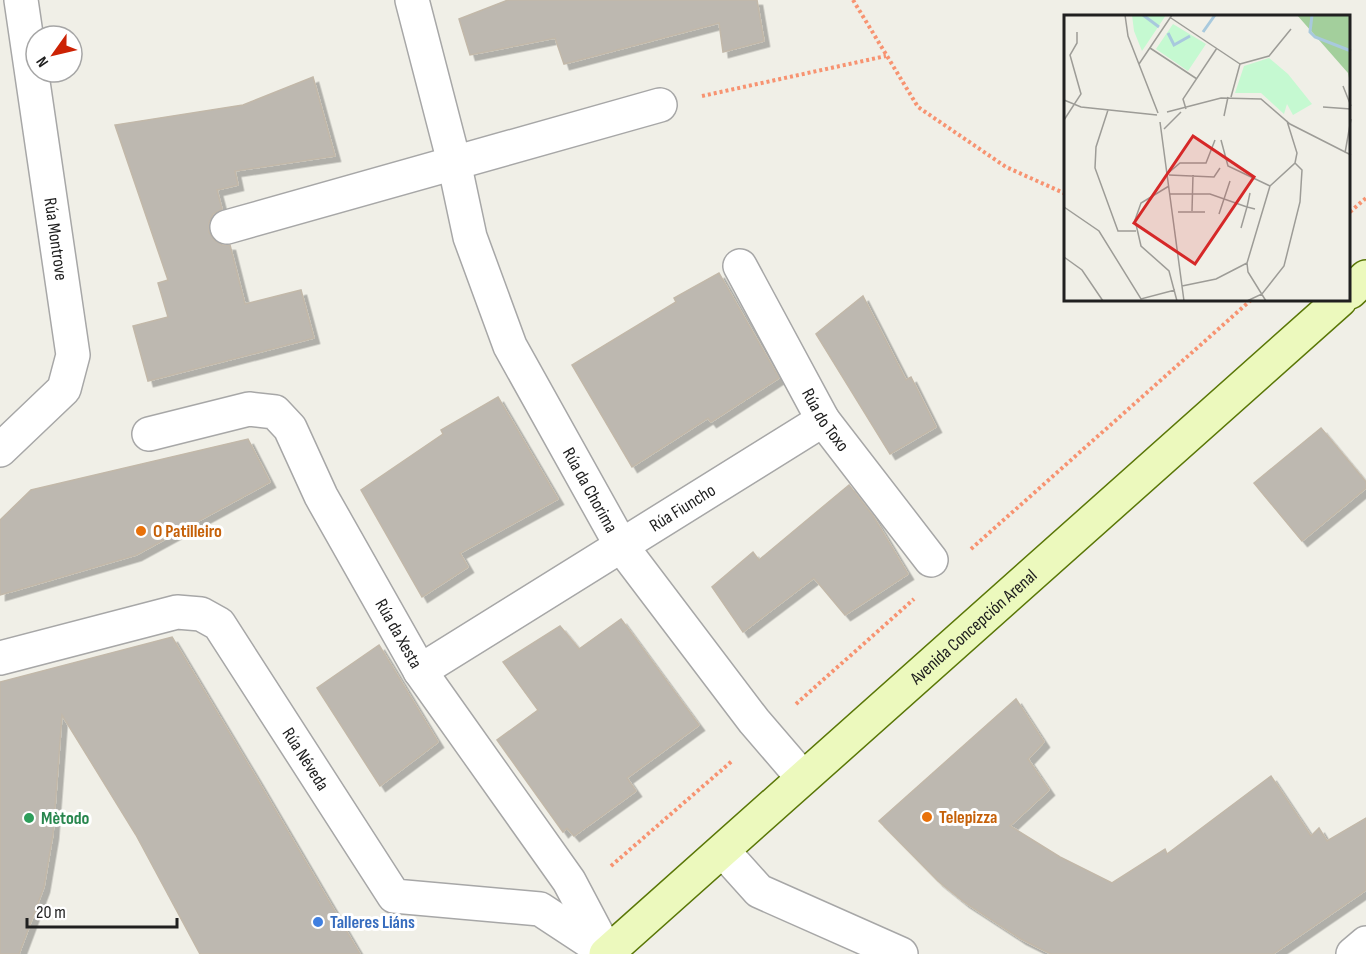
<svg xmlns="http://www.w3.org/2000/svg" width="1366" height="954" font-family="'Sofia Sans Condensed',sans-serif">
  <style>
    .building { fill: #bdb8b0; stroke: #c2b8a9; stroke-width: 1.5; filter: url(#shadow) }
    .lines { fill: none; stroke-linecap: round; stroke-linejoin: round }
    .street-casing { stroke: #a7a7a7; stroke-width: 36 }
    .secondary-casing { stroke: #5a7707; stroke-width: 36 }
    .path { stroke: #f79371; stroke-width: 4; stroke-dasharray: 3 3; stroke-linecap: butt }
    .street { stroke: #fff; stroke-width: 33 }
    .secondary { stroke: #ecf9bd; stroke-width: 33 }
    .food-dot { fill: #e8710a; stroke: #fff; stroke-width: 2 }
    .leisure-dot { fill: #2e9e5b; stroke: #fff; stroke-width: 2 }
    .shop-dot { fill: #3f7fe0; stroke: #fff; stroke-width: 2 }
    .labels { text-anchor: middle; stroke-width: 6; stroke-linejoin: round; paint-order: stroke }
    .street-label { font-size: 18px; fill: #202020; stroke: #fff }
    .food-label { font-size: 18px; font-weight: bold; fill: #c56008; stroke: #fff; text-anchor: start }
    .leisure-label { font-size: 18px; font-weight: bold; fill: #27864d; stroke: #fff; text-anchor: start }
    .shop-label { font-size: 18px; font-weight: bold; fill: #366cbe; stroke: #fff; text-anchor: start }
    .inset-river { fill: none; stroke: #a8c9dd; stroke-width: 3 }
    .inset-road { fill: none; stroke: #9d9c97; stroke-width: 1.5 }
    .view { fill: #d62828; fill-opacity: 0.15; stroke: #d62828; stroke-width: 3 }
    .inset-edge { fill: none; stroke: #202020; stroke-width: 3 }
  </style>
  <defs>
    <filter id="shadow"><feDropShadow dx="5.5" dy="5.5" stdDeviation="0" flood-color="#0004"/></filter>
  </defs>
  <rect width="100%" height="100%" fill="#f0efe7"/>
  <path class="building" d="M508,0H757L764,41L723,52L719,23L564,64L555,38L470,55L459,19Z
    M313,77L335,156L235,171L238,185L217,190L222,209L213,214L209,223V232L214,240L222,245H230L245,304L301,290L314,338L148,381L133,326L168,317L158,283L168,280L115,125L243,105Z
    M719,273L779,378L711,422L708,418L632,467L572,365L676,302L674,298Z
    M863,296L906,380L911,377L936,427L890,454L816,334Z
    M498,397L558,499L460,553L468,567L422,597L361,490L443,434L441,430Z
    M1321,428L1366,482V488L1302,541L1254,483Z
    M248,439L270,482L136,555L0,595V520L31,490Z
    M849,485L873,516L908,574L845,615L814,578L743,632L712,587L753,552L759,560Z
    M621,619L699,725L627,778L636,791L574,836L567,828L563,832L497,740L538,710L503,662L560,626L579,649Z
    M172,637L257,779L360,954H200L136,835L62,715L53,834L44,887L19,954H0V682Z
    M379,645L438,742L380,786L317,688Z
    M1016,699L1044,742L1028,759L1049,790L1010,826L1060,857L1112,883L1165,849L1167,854L1271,776L1311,836L1319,828L1327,841L1366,818V890L1273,954H1051L1021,939L964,902L938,881L879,821Z"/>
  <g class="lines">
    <g class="street-casing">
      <g id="street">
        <path id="s1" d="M412,0L454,162L470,237L510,346L622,547L754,721L803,778"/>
        <path d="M227,227L660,105"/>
        <path id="s2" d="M740,266L823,420L931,560"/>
        <path id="s3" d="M149,434L249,409L275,412L290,428L321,496L420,671L569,881L606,951"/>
        <path d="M0,450L64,389L73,355L21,0"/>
        <path id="s4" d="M0,658L177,612L201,614L219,624L394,896L540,909L607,953"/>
        <path id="s5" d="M420,671L823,420"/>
        <path d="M723,851L759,891L901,954"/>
        <path d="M1353,954L1366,943"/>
      </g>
    </g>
    <g class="secondary-casing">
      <g id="secondary">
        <path d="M1350,292L1366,277"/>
        <path id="s6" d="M606,954L1340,300"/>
      </g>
    </g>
    <path class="path" d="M853,0L918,107L1006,167L1066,194
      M702,96L886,56
      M1350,212L1366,198
      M971,549L1251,300
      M796,704L914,599
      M611,866L732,761"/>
    <use href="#street" class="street"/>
    <use href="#secondary" class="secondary"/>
  </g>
  <g class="food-dot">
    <circle cx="141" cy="531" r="6"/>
    <circle cx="927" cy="817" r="6"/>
  </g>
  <circle class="leisure-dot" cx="29" cy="818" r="6"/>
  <circle class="shop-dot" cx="318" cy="922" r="6"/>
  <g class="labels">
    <g class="street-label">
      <text transform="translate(56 239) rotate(82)" y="6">Rúa Montrove</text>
      <text dy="6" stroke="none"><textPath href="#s2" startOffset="176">Rúa do Toxo</textPath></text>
      <text dy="6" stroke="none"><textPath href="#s1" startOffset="525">Rúa da Chorima</textPath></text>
      <text dy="6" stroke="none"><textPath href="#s5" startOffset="309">Rúa Fiuncho</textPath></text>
      <text dy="6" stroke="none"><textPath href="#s6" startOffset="492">Avenida Concepción Arenal</textPath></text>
      <text dy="6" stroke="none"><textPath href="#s3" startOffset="384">Rúa da Xesta</textPath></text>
      <text dy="6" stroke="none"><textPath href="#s4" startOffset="388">Rúa Néveda</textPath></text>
    </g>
    <g class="food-label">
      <text x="153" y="537">O Patilleiro</text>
      <text x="939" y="823">Telepizza</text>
    </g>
    <g class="leisure-label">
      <text x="41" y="824">Mètodo</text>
    </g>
    <g class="shop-label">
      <text x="330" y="928">Talleres Liáns</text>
    </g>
  </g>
  <g transform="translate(1064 15)">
    <rect width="286" height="286" fill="#f0efe7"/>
    <path d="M233,0H286V68L284,58Z" fill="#a3cf9c"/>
    <path d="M68,0H102L78,36L70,16ZM109,9L142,29L124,56L92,34ZM205,43L224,59L248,89L229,100L223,89L220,99L197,78H171L180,51Z" fill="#c5f9d1"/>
    <path class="inset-river" d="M79,0L95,12M248,0L246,17L251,22L287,36M139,17L151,0M104,18L110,30L126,21"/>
    <path class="inset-road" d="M61,0L64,21L94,98M107,3L176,49M86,33L133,64M75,49L108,0M176,49L205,41L227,14M279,71L287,91M167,82L176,49M0,85L17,92L93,100M259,92L287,94M122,94L119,84L153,33M44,95L32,132L31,153L54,216H72M103,97L157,83L197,84L226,109L287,140M160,101L164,82M0,105L17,79L6,40L13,28V17M96,107L120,286M100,114L117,97M157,125L164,151L206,171M281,138L287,104M103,159L116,148H142L151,125M105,160L150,162L156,153M105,171L77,188L71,205L77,231L105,256L113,286M186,178L183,192L191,194M106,179H146L183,192L177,213M0,192L35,216L77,284L111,275M128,196L129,160M114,197H141M155,199L166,166M0,242L18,255L39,286M118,271L152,264L183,248M183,286L198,279L220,251L236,187L238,155L231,148M202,286L184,257L183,248L206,171L231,148L233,138L223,106"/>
    <path class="view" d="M129,121L190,162L131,249L70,208Z"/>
    <rect width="286" height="286" class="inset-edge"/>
  </g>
  <g transform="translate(54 54) rotate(236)"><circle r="28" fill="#ffffff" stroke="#a6a6a6" stroke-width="1.5"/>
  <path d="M0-4.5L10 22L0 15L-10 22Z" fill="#cc2204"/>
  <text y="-9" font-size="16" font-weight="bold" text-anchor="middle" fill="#202020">N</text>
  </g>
  <path d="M27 918v9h150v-9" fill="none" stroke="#202020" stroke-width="3"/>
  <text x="36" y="918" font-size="18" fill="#202020" stroke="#ffffff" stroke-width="4.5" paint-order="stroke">20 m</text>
</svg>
